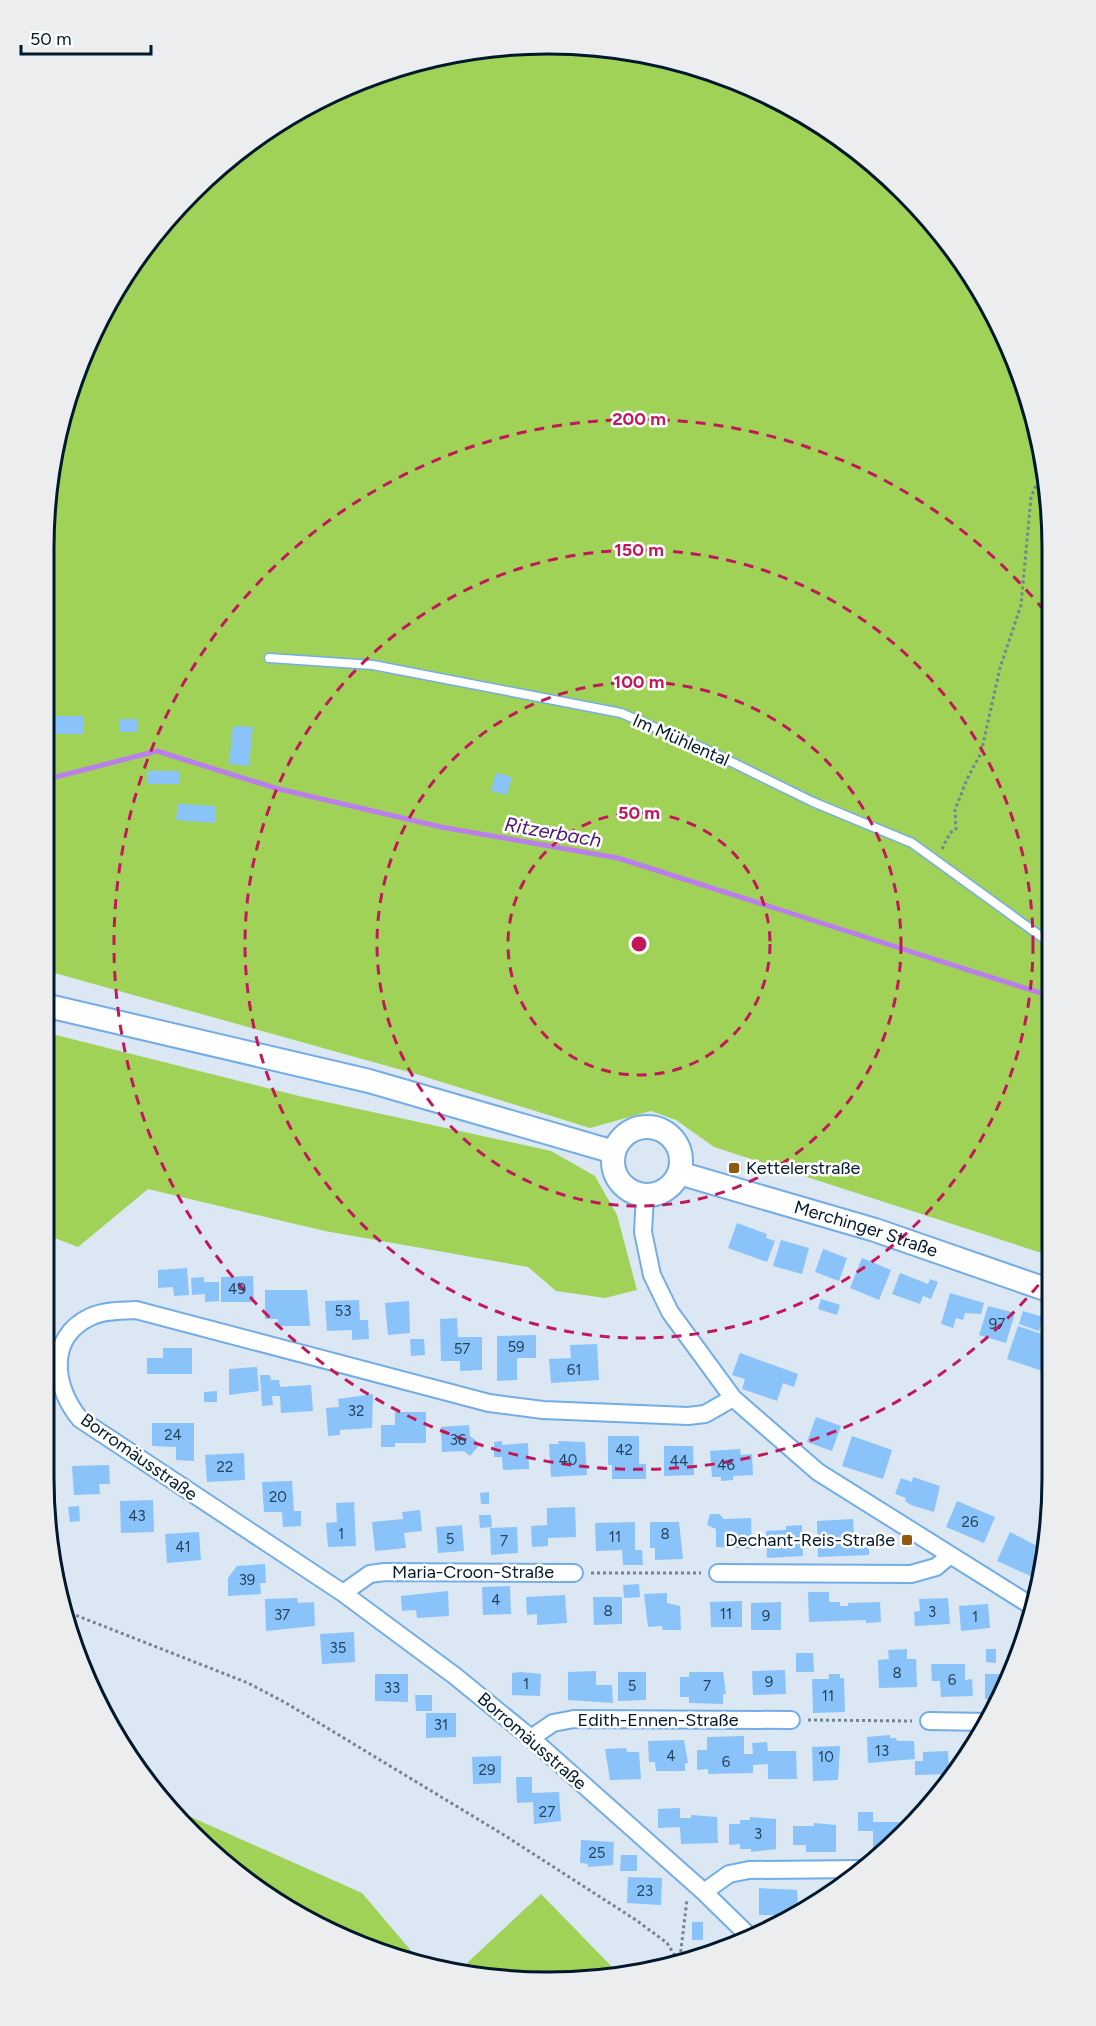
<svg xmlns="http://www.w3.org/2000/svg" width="1096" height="2026" font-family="Figtree,sans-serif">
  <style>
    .green { fill: #a0d258 }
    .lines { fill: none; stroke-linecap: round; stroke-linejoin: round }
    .stream { stroke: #ba7fea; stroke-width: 5 }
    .building { fill: #8ac3f9 }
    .lane-casing { stroke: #73ade5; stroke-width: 11 }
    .street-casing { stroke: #73ade5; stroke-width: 20 }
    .secondary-casing { stroke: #73ade5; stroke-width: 26 }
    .path { stroke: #748494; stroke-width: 3; stroke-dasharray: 3 3; stroke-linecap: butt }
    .lane { stroke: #fff; stroke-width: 8 }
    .street { stroke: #fff; stroke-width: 16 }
    .secondary { stroke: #fff; stroke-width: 22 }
    .ring { fill: none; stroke: #c2185b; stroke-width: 3; stroke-dasharray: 10 8 }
    .poi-dot { fill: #8f5a0d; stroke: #fff; stroke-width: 2 }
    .labels { text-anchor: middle; stroke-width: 5; stroke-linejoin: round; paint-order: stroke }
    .number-label { font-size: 15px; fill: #24435f }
    .street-label { font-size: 18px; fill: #02182c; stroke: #fff }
    .poi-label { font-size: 18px; fill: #02182c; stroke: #fff; text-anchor: start }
    .water-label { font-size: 20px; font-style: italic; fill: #501575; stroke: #fff }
    .rim { fill: none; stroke: #02182c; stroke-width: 3 }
    .centre { fill: #c2185b; stroke: #fff; stroke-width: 3 }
    .ring-label { font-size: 18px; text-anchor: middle; font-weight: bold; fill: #c2185b; stroke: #fff; stroke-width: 5; stroke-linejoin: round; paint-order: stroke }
  </style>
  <rect width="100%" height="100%" fill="#dbe7f3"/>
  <path class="green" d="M515,45L614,48L710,70L800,111L881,169L967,267L1014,355L1048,482L1051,1256L714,1147L676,1120L651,1111L590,1128L416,1074L44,970L45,515L61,417L111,296L168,216L241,148L325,96L417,61Z
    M44,1032L299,1096L551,1151L595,1176L617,1215L637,1290L605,1298L556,1291L528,1267L325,1231L148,1189L78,1247L44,1234Z
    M173,1809L362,1893L424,1966L268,1898Z
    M541,1894L618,1973L581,1981L474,1971L467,1963Z"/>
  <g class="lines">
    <path class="stream" d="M44,776L52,778L157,751L275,788L441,827L618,858L1050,996"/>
  </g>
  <path class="building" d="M44,716H84V734H44Z
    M120,719H137V732H120Z
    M233,726L253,727L249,766L229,764Z
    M148,771H180V784H148Z
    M496,773L512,777L507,795L491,791Z
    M178,804L216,806L215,823L176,820Z
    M737,1223L767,1234L766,1238L775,1241L767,1262L728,1248Z
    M781,1240L809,1248L802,1274L773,1266Z
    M823,1249L847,1258L839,1281L815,1272Z
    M862,1258L891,1270L879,1300L850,1288Z
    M187,1268L189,1295L174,1296L173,1287L158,1288V1270Z
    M900,1273L928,1284L930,1279L938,1282L931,1299L923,1296L920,1304L892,1294Z
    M253,1276L254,1302H221V1277Z
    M204,1277V1282H219V1301L205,1302V1294L192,1295L191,1278Z
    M265,1290H307L310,1326H278V1319H265Z
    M950,1293L984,1303L981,1314L965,1313L963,1320L956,1318L953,1328L941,1324Z
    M821,1299L840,1305L837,1315L818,1309Z
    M359,1300L360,1320H368L369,1339L352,1340V1330L327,1331L325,1301Z
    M409,1301L410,1333L388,1335L385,1303Z
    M988,1306L1015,1313L1006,1343L979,1335Z
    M1023,1311L1043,1317L1039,1331L1019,1324Z
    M457,1318L458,1337H482V1370L460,1371V1361H441L440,1319Z
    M1018,1326L1051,1337V1374L1007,1359Z
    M536,1335V1358H517V1380L497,1381V1336Z
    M410,1339H424L425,1355L411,1356Z
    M597,1344L599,1380L551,1383L549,1359L571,1358L570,1345Z
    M163,1348H192V1374H147V1358H163Z
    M740,1353L798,1374L794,1387L783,1383L777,1401L742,1389L745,1379L732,1375Z
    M257,1367L259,1391L229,1395V1369Z
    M260,1375H270L271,1380H279L280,1387L311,1385L313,1411L281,1413L280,1396H272L273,1405L262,1406Z
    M217,1391V1402H204V1392Z
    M373,1394L372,1428L340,1430V1435L328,1436L326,1408L339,1407L338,1399Z
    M395,1412H426V1443H395V1447H381V1425H395Z
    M816,1417L841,1426L832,1451L807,1442Z
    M152,1423H194V1461L176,1460V1447L152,1446Z
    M469,1425L470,1436L480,1444L470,1456L464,1451L442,1452L441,1427Z
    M608,1436H639V1464H646V1479H612V1465H608Z
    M852,1436L892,1450L883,1479L842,1466Z
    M502,1441V1445L528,1443L529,1469L503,1470L502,1457H494V1442Z
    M558,1441L585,1442L587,1475L551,1477L549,1444H559Z
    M664,1446H693L694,1475L664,1476Z
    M740,1449L741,1455L752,1454L753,1475L733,1476V1480L721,1481V1477H712L710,1451Z
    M244,1453L245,1480L207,1482L205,1455Z
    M109,1465L110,1484H99L100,1494L74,1495L72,1466Z
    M913,1477L940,1486L934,1512L911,1505L905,1501L906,1498L895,1494L901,1478L912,1482Z
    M292,1481L294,1511H301V1526L283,1527L282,1512H264L262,1482Z
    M489,1492V1504H481L480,1493Z
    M153,1500L154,1532L121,1533L120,1501Z
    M957,1501L995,1517L984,1543L946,1527Z
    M354,1502L356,1546L328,1547L326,1523L337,1522L336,1503Z
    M79,1506L80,1521L70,1522L68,1507Z
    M575,1507L576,1537L548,1538V1546L532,1547L531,1526L547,1525V1508Z
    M420,1510L422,1531L404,1533L406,1548L375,1551L372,1522L403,1519L402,1512Z
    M710,1514H719L724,1519L751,1518L752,1549L716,1547V1529L707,1525Z
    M479,1515H491L492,1527L480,1528Z
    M853,1519L854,1535L869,1534V1555L818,1557L817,1521Z
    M635,1522V1550H642L643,1565H623L622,1550L596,1551L595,1523Z
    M650,1522H679L683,1559L655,1560V1548H650Z
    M462,1525L464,1551L438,1553L436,1527Z
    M802,1525L803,1556L767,1558L766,1531L786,1530V1526Z
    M517,1527L518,1553L491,1555L490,1528Z
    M199,1532L201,1560L167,1563L165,1534Z
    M1010,1532L1039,1547L1034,1560L1042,1563L1035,1578L997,1561Z
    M265,1564L266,1583H260L261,1594L228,1596V1578L237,1566Z
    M639,1584L640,1597L624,1598L623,1585Z
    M510,1586L511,1614L483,1615L482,1587Z
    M448,1591L449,1616L417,1618L416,1610L402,1611L401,1596Z
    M808,1592H829V1602H840V1606H848V1603L880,1602L881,1622L866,1623V1620L809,1622Z
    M667,1593V1603L680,1606L681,1630H663L662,1626L648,1627L644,1594Z
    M565,1595L567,1623L537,1625V1614L527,1615L526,1597Z
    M593,1597H622V1624L594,1625Z
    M297,1598L298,1603L314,1602L315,1626L266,1631L265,1599Z
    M948,1598L950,1624L915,1626L914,1612L920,1611L919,1599Z
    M742,1601V1627H711L710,1602Z
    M781,1602V1630H751V1603Z
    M988,1604L990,1628L961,1631L959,1606Z
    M354,1632L355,1662L322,1664L320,1634Z
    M907,1649V1659H916L917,1687L879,1688L878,1660L889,1659L888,1650Z
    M986,1649H996V1663L986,1662Z
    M796,1653H813L814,1672H796Z
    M931,1664H965V1680L972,1679L973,1696L941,1697L940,1681H932Z
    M785,1670L786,1694L753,1695L752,1671Z
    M596,1671V1685H612L613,1703L568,1700V1672Z
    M521,1672L541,1674L540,1696L512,1695V1673Z
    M618,1672H646V1700L618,1701Z
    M689,1672H723L726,1694H723V1704L689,1703V1697H680V1677H689Z
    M375,1674H408V1702L375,1701Z
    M829,1674H840V1678H844L845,1712L813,1713L812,1679H829Z
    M985,1674H1008L995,1705V1699H985Z
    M415,1695H432V1711H416Z
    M426,1713H456V1737L426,1738Z
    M890,1735V1738H896L897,1741H914L915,1759L868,1763L867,1737Z
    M744,1736V1754H753L752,1743L767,1742L768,1751H796L797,1779H768V1764L753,1765V1773L708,1774V1769L697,1770V1750H707V1737Z
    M684,1740L688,1763H685V1771H656L655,1762H649L648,1741Z
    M840,1746L838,1780L813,1781L812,1747Z
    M626,1748L627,1752H639L641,1779L610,1780L605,1749Z
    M948,1751L949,1774L915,1775V1761H923V1752Z
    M501,1756V1783L473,1784L472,1757Z
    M516,1777H532V1793L559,1792L561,1821L534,1824L533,1802L517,1803Z
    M680,1808V1818H691V1815L717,1817L718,1843L681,1844L680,1827L658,1828V1809Z
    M858,1812H873V1822H901V1833L888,1848H873V1831H858Z
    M750,1817L776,1819V1849L751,1852V1849H740V1844L729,1845V1824H740V1820H750Z
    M814,1823L836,1825V1852H806V1845H793V1826H814Z
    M581,1840L614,1842L613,1865L588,1867V1864L580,1863Z
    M621,1855H637V1871H620Z
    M628,1877L662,1878L661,1905L627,1903Z
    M759,1888L797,1890L798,1909L788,1910V1915H759Z
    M692,1922H703V1940H692Z"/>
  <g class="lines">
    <g class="lane-casing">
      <path id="lane" d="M269,658L373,665L621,713L705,749L813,802L912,843L1050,943"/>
    </g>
    <g class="street-casing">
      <path id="street" d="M645,1195L643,1232L652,1275L670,1312L733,1398L818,1472L1035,1608
        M733,1398L705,1414L688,1416L543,1410L489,1403L136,1310C122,1311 104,1310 90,1317C46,1338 54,1388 80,1419L343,1593L455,1676L531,1738L704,1892L751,1938
        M718,1573L911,1574L936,1567L949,1556
        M343,1593L370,1574L385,1572L574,1573
        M929,1721L988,1722
        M531,1738L553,1723L574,1719L791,1720
        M704,1892L729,1874L749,1870L862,1869"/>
    </g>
    <g class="secondary-casing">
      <g id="secondary">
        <path d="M44,1005L369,1081L614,1152"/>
        <circle cx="647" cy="1161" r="34"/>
        <path id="s1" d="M679,1173L875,1230L1051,1291"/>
      </g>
    </g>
    <path class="path" d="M942,849L950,833L956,829L955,810L967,779L981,753L1000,668L1021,605L1031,497L1044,467
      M591,1573H701
      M65,1611L248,1683L286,1703L504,1835L636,1920L667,1943L677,1959
      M808,1720L912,1721
      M680,1958L687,1899"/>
    <use href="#lane" class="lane"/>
    <use href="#street" class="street"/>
    <use href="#secondary" class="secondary"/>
  </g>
  <g class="ring">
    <circle cx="639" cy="944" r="131"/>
    <circle cx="639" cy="944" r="262"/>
    <circle cx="639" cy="944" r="394"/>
    <path d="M1050 1271A525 525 0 1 1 1047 614"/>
  </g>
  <g class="poi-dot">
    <rect x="728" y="1162" width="12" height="12" rx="3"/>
    <rect x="901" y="1534" width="12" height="12" rx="3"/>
  </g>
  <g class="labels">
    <g class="number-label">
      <text x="237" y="1294">49</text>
      <text x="343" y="1316">53</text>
      <text x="997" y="1329">97</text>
      <text x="516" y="1352">59</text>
      <text x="462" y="1354">57</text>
      <text x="574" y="1375">61</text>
      <text x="356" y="1416">32</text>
      <text x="173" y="1440">24</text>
      <text x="458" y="1445">36</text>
      <text x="624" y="1455">42</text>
      <text x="568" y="1465">40</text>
      <text x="679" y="1466">44</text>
      <text x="726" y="1470">46</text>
      <text x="225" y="1472">22</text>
      <text x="278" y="1502">20</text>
      <text x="137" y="1521">43</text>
      <text x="970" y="1527">26</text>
      <text x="341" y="1539">1</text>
      <text x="665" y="1539">8</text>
      <text x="615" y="1542">11</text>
      <text x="450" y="1544">5</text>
      <text x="504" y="1546">7</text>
      <text x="183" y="1552">41</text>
      <text x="247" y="1585">39</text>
      <text x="496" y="1605">4</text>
      <text x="608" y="1616">8</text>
      <text x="932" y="1617">3</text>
      <text x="726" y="1619">11</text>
      <text x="282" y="1620">37</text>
      <text x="766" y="1621">9</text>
      <text x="975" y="1622">1</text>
      <text x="338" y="1653">35</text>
      <text x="897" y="1678">8</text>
      <text x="952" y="1685">6</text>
      <text x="769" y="1687">9</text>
      <text x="526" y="1689">1</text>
      <text x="632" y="1691">5</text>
      <text x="707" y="1691">7</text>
      <text x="392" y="1693">33</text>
      <text x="828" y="1701">11</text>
      <text x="441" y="1730">31</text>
      <text x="882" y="1756">13</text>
      <text x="671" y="1761">4</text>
      <text x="826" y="1762">10</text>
      <text x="726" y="1767">6</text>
      <text x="487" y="1775">29</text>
      <text x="547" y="1817">27</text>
      <text x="758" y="1839">3</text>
      <text x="597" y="1858">25</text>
      <text x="645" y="1896">23</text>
    </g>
    <g class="street-label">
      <text transform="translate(681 740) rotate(24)" y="6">Im Mühlental</text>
      <text dy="6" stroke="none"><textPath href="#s1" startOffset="195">Merchinger Straße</textPath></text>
      <text transform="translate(139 1457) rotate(35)" y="6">Borromäusstraße</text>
      <text x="473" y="1578">Maria-Croon-Straße</text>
      <text x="658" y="1726">Edith-Ennen-Straße</text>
      <text transform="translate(532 1741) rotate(41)" y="6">Borromäusstraße</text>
    </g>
    <g class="poi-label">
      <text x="746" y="1174">Kettelerstraße</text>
      <text x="895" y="1546" text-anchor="end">Dechant-Reis-Straße</text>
    </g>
    <g class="water-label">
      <text transform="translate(553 832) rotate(10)" y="7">Ritzerbach</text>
    </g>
  </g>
  <path d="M0 0H1096V2026H0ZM548 54H548A494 494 0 0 1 1042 548V1478A494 494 0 0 1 548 1972H548A494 494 0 0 1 54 1478V548A494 494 0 0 1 548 54Z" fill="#ebedee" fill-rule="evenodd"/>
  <path class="rim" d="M548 54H548A494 494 0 0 1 1042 548V1478A494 494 0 0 1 548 1972H548A494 494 0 0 1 54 1478V548A494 494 0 0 1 548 54Z"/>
  <circle cx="639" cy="944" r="9" class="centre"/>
  <g class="ring-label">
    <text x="639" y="425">200 m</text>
    <text x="639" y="556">150 m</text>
    <text x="639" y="688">100 m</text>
    <text x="639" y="819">50 m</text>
  </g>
  <path d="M21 45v9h130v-9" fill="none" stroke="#02182c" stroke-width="3"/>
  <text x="30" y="45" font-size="18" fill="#02182c" stroke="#ffffff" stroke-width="4.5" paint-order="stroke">50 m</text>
</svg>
